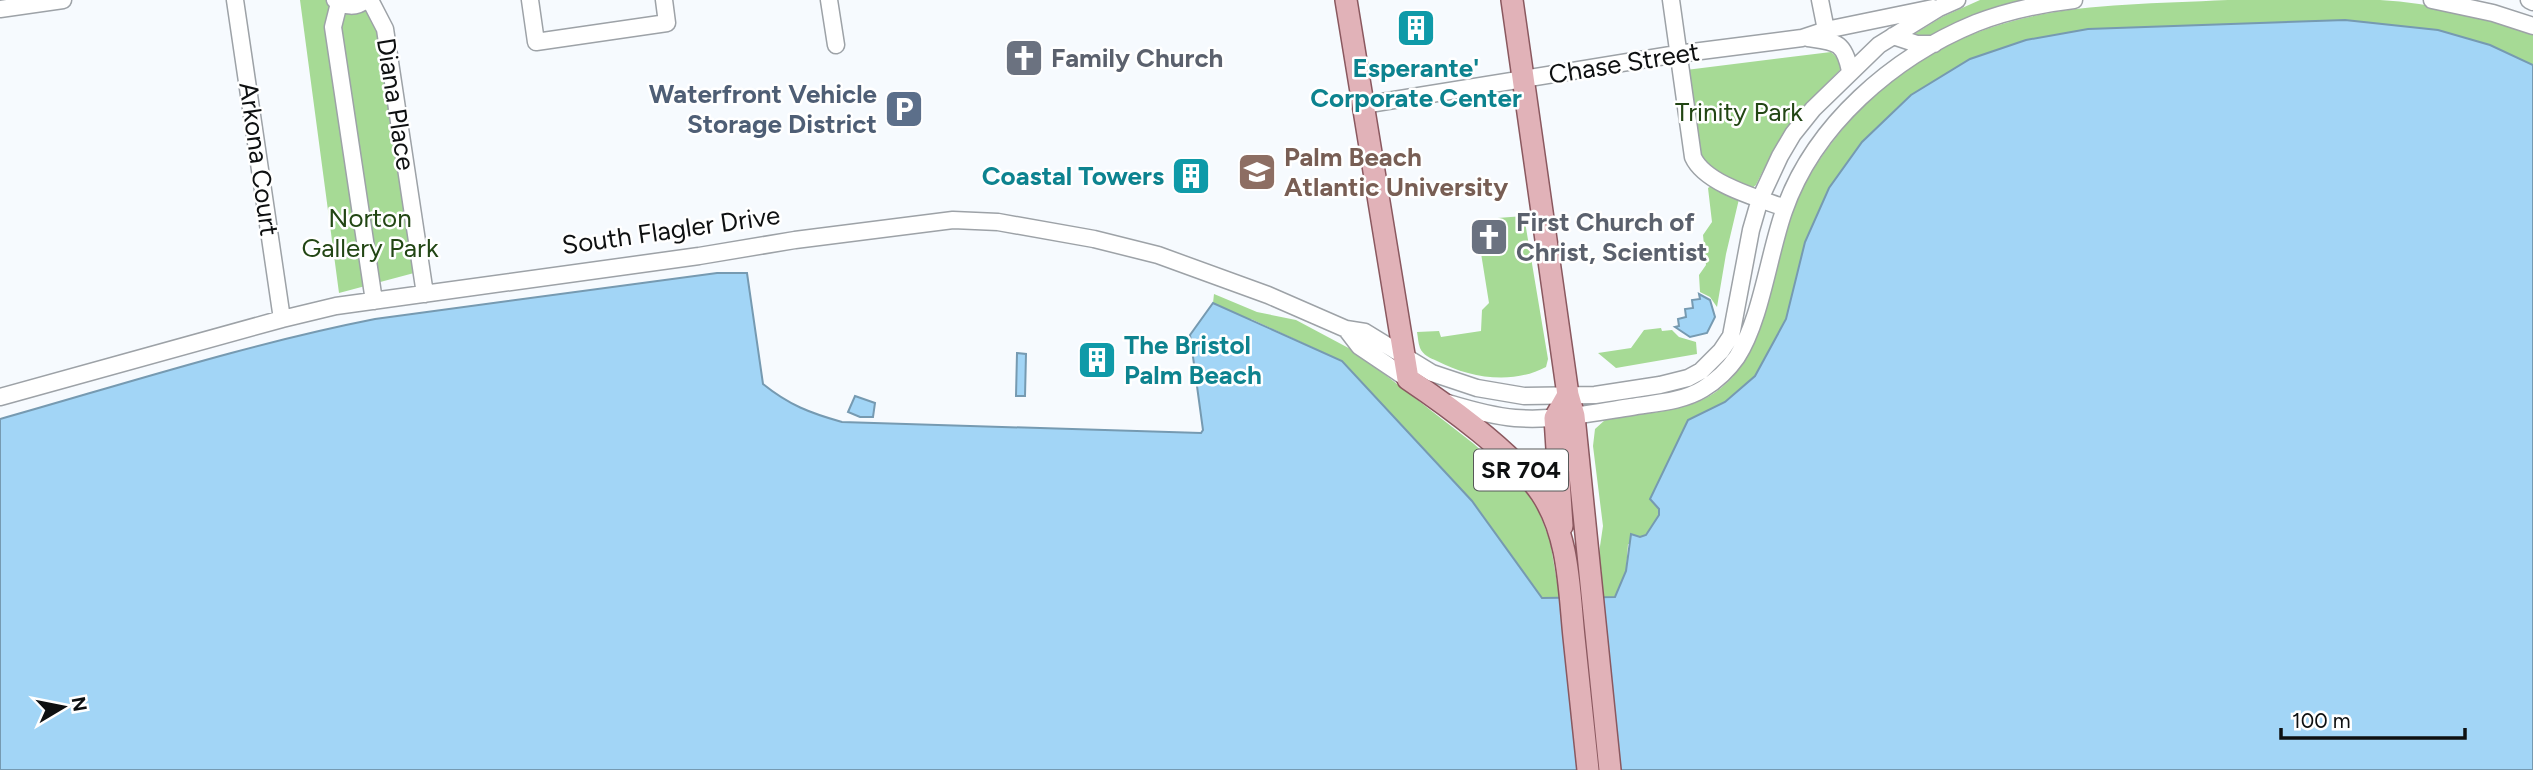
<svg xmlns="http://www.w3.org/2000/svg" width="2533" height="770" font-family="Figtree,sans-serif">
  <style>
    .green { fill: #a6da95 }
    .water { fill: #a2d5f6; stroke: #769ab1; stroke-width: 2 }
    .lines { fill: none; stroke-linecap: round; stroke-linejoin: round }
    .minor-casing { stroke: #9da2a7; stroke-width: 19 }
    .major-casing { stroke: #8a585f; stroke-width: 24 }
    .minor { stroke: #fff; stroke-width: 16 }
    .major { stroke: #e1b2b8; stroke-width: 21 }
    .labels { text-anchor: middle; stroke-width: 5; stroke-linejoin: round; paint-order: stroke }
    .shield { fill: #fff; stroke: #565858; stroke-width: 2 }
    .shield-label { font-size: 24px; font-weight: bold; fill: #0e1011 }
    .worship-label { font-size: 26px; font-weight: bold; fill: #5b616d; stroke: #fff; text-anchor: start }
    .street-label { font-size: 26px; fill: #0e1011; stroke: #fff }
    .culture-label { font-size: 26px; font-weight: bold; fill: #0d838f; stroke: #fff }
    .service-label { font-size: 26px; font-weight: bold; fill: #4e5e75; stroke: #fff; text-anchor: end }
    .park-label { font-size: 26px; fill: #224614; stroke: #fff }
    .education-label { font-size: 26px; font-weight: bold; fill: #785e54; stroke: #fff; text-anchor: start }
  </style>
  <rect width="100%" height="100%" fill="#f6fafe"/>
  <path class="green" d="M300,0H379V34L414,273L339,293Z
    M1980,0H2035L1930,37L1911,36L1942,17Z
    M2228,0C2279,0 2330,0 2380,0C2432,3 2485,16 2533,34V65L2490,45L2438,30L2345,20L2088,29L2026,40L1805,242L1786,319L1755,376L1725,402L1688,421L1650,499L1670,512L1651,548L1628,544L1626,571L1616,597L1542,598L1472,501L1342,361L1251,319L1226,322L1190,335L1213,303L1214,294L1257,312L1296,320L1356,352L1474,444L1522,488L1536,504L1550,541L1557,582C1574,584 1587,583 1602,576L1599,553L1603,526L1593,446L1595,429L1605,420C1644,411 1688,415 1721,388C1764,354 1773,277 1788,225C1801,182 1829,142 1860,110C1969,0 2086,7 2228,0Z
    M1831,52L1842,62V68C1807,101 1776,142 1756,185L1751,189L1713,173L1699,154L1686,70Z
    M1711,186L1739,199L1726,254L1717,307L1710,297L1700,292L1699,275L1706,265L1703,235L1712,222L1708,188Z
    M1524,216L1548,359L1546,367C1512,385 1470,378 1437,361C1430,358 1423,355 1420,348C1418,343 1418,337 1417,332L1439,331L1441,337L1481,331L1482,310L1489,303L1476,222L1484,219Z
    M1661,328L1662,331L1672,330L1679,337L1696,342L1697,354L1616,368L1598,353L1631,348L1644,330Z"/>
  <path class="water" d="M2345,20L2438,30L2490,45L2533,65V770H0V419C124,384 248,344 375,319L717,273H747L763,384C789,405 810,413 842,422L1201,433L1203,430L1190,335L1213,303L1342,361L1472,501L1542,598L1615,597L1626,571L1631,534L1640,537L1646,535L1659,515V509L1650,499L1688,420L1725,402L1755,376L1786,319L1805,242L1829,188L1862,142L1911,95L1970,59L2026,40L2088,29Z
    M1699,294L1710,300L1715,317L1707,333L1690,337L1675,327L1679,326L1678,319L1686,317L1685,309L1693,308L1692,300L1700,299Z
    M1017,353L1026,354L1025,396H1016Z
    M855,396L875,403L873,417H860L848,412Z"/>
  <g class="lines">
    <g class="minor-casing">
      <path id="minor" d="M235,0L282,319
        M335,0C345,7 356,8 366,0
        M370,0L385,29L425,294
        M530,0L536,42L667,23L664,0
        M829,0L836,45
        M1671,0L1693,157C1705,184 1758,198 1785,208
        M1820,0L1826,30
        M2432,0L2493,13L2533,26
        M2529,0L2533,2
        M339,3L333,27L374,301
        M0,9L63,0
        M1893,36L1917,44H1934
        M1808,38C1836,42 1844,41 1850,71
        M1363,105L1677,54L1802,38L1826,30L1933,8
        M1346,329L1359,346L1408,379
        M0,397L282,319L336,306L699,256L795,240L953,220L998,222L1094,239L1158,255L1268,295L1346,329L1365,332L1432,373L1477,388L1524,396L1595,395L1660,385L1688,378L1701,371L1721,351L1731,336L1751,230L1760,199L1780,156L1793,134L1813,109L1879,45L1939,8L1957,0
        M1448,403C1471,410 1492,416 1515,418C1554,421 1593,413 1631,407C1654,403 1682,402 1703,389C1716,381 1728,370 1737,357C1761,320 1769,253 1784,211C1814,125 1893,57 1976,23C2007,11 2040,4 2074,0"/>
    </g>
    <g class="major-casing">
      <path id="major" d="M1346,0L1408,379C1448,406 1514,454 1541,493C1569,535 1569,588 1574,637C1579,681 1583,726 1588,770
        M1512,0L1568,395L1574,416L1610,770
        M1562,526L1555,418L1568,395"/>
    </g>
    <use href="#minor" class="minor"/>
    <use href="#major" class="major"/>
  </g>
  <defs>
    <g id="building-square" transform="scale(2.0125)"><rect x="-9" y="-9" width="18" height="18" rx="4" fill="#0f9aa8" stroke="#fff"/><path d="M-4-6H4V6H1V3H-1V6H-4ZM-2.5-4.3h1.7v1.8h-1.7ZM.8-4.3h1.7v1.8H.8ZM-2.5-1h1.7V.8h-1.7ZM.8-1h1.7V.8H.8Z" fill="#fff"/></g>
    <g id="church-square" transform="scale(2.0125)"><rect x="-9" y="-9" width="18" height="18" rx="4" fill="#6b7280" stroke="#fff"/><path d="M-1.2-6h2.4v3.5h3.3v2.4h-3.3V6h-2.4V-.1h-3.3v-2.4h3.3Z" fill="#fff"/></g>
    <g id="parking-square" transform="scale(2.0125)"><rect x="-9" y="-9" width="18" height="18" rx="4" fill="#5c6f8a" stroke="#fff"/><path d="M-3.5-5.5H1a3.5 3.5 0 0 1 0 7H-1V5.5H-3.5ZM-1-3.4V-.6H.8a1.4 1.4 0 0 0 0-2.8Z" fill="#fff"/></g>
    <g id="university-square" transform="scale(2.0125)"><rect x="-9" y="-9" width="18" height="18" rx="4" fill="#8d6e63" stroke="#fff"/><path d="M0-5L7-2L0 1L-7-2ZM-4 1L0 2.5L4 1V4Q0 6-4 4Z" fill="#fff"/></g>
  </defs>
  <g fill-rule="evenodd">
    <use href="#building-square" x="1416" y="28"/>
    <use href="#church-square" x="1024" y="58"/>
    <use href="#parking-square" x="904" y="109"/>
    <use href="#university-square" x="1257" y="172"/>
    <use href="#building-square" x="1191" y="176"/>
    <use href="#church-square" x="1489" y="237"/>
    <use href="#building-square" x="1097" y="360"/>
  </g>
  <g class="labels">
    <rect class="shield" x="1474" y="449.5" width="94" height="41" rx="5"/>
    <g class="shield-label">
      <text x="1521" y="478">SR 704</text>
    </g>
    <g class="worship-label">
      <text x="1051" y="67">Family Church</text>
      <text x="1516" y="231">First Church of<tspan x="1516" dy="30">Christ, Scientist</tspan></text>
    </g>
    <g class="street-label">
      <text transform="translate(1624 63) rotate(-9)" y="9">Chase Street</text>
      <text transform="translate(396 104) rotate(81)" y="9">Diana Place</text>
      <text transform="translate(259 159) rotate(82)" y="9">Arkona Court</text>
      <text transform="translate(671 230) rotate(-8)" y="9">South Flagler Drive</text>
    </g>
    <g class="culture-label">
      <text x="1416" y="77">Esperante'<tspan x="1416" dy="30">Corporate Center</tspan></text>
      <text x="1164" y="185" text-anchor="end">Coastal Towers</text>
      <text x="1124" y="354" text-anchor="start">The Bristol<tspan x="1124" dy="30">Palm Beach</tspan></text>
    </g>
    <g class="service-label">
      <text x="877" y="103">Waterfront Vehicle<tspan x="877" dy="30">Storage District</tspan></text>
    </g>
    <g class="park-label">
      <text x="1739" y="121">Trinity Park</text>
      <text x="370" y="227">Norton<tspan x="370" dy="30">Gallery Park</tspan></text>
    </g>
    <g class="education-label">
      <text x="1284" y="166">Palm Beach<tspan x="1284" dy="30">Atlantic University</tspan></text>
    </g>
  </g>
  <g transform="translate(63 707) rotate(80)" stroke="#ffffff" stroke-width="5" paint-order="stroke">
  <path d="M0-5L12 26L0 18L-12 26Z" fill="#0e1011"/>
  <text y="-10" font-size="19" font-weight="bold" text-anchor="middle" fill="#0e1011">N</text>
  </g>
  <path d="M2281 728v10h184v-10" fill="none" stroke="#0e1011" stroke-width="3.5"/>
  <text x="2292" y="728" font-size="21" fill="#0e1011" stroke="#ffffff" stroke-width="5" paint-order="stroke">100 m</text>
</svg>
